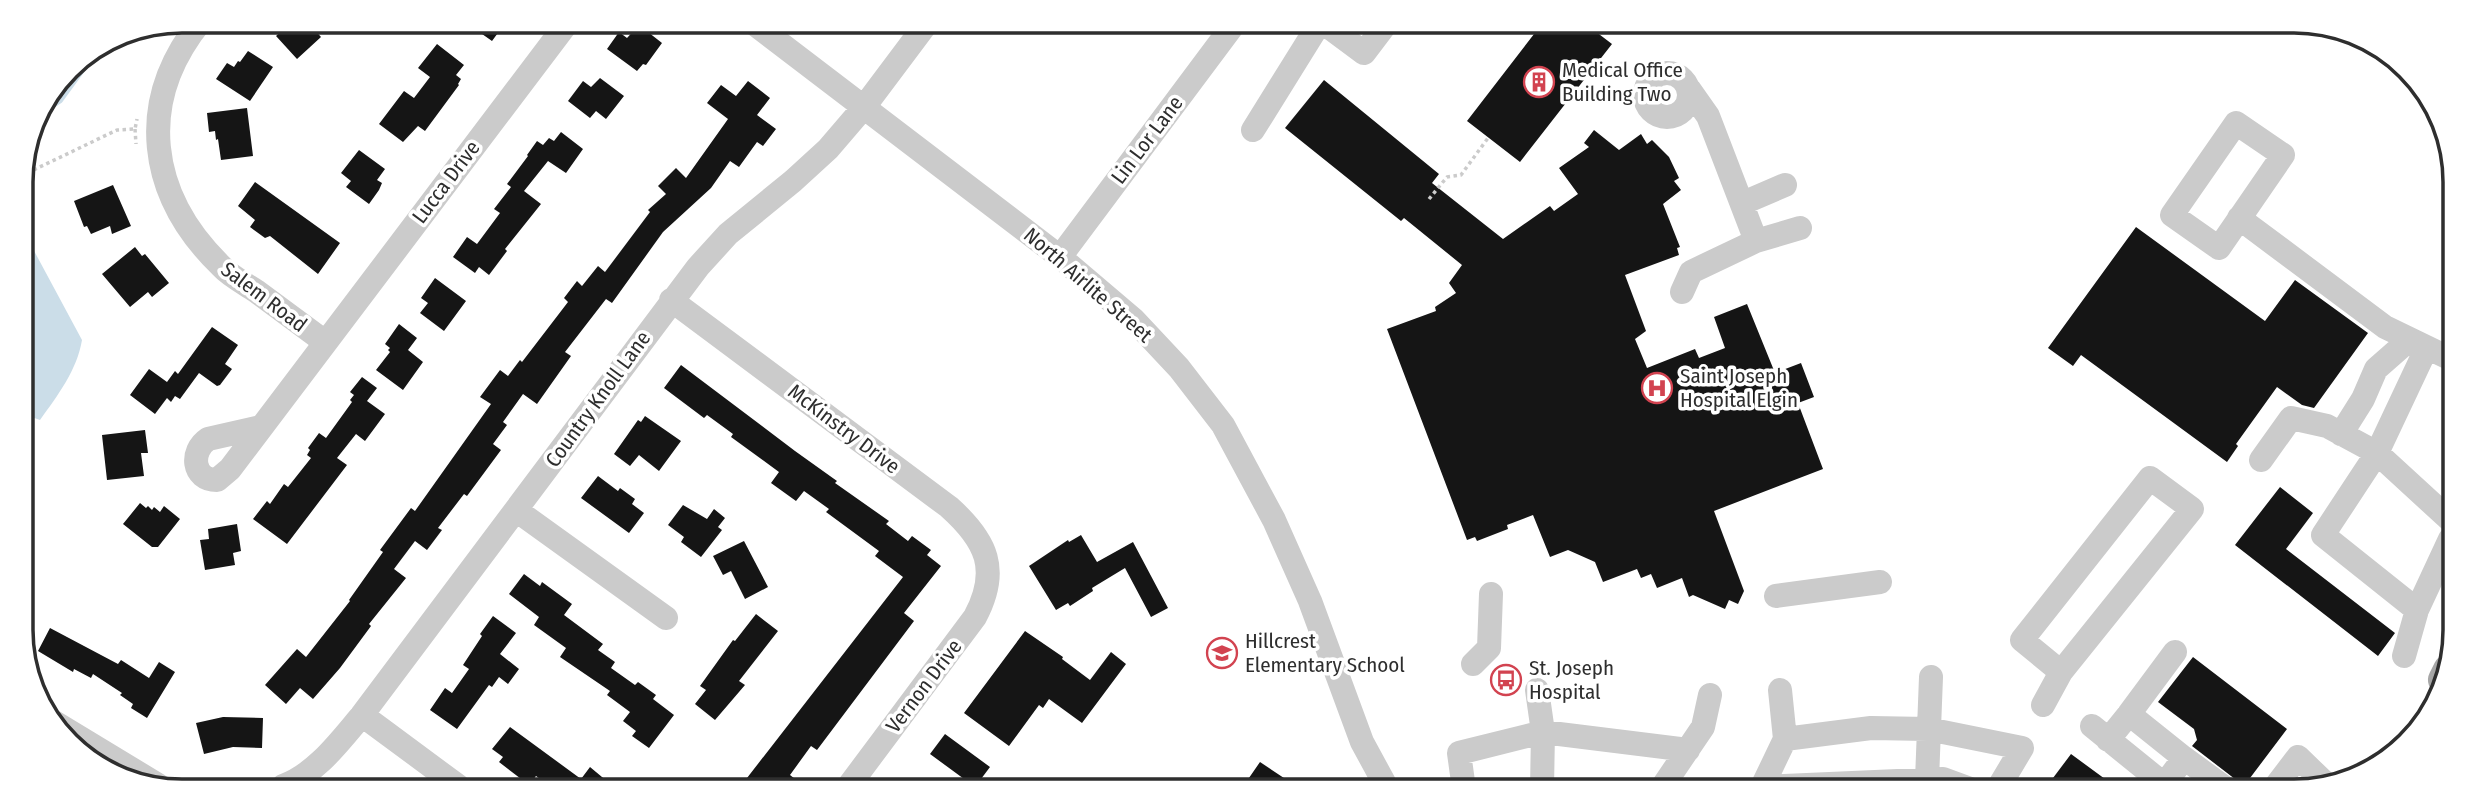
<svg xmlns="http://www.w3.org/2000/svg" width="2476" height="812" font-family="'Fira Sans Condensed',sans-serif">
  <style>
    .water { fill: #cbdde8 }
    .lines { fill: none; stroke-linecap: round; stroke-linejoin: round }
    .stream { stroke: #cbdde8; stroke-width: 5 }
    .building { fill: #151515 }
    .path { stroke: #cbcbcb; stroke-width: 3.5; stroke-dasharray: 3.5 3.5; stroke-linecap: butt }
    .minor { stroke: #cbcbcb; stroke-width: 24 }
    .major { stroke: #a6a6a6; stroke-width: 32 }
    .labels { text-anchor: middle; stroke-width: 7; stroke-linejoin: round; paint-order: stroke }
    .poi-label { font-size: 21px; fill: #2e2e2e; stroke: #fff; text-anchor: start }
    .street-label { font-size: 21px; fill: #2e2e2e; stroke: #fff }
    .rim { fill: none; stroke: #2e2e2e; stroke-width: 3.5 }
  </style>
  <rect width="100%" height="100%" fill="#fff"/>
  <path class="water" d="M22,233L25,234L82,340C77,370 58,395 40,420L23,414Z"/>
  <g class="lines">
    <path class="stream" d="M35,117L60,101L87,64L91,53"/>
  </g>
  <path class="building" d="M293,21H307L321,37L297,59L276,36Z
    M465,22H506L492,41Z
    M639,25L662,43L646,65L643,64L637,71L607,49L619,32L627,38Z
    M1541,25H1587L1612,44L1520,162L1467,121Z
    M437,44L464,65L456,75L461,79L458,84L459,85L425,131L418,126L403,142L379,124L404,91L414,98L430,77L418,68Z
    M248,51L273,67L250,101L216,79L227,63L234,67L238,61L240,62Z
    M600,78L624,96L606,119L596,111L590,118L568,101L583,81L591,87Z
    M1324,80L1439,174L1432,183L1503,239L1550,206L1554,211L1578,194L1559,168L1589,147L1584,143L1594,130L1619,150L1641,134L1647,144L1652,140L1669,157L1679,178L1674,181L1681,190L1663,204L1680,247L1677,248L1679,255L1625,275L1646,331L1635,339L1647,368L1695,349L1699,358L1725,348L1714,317L1747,304L1775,373L1801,363L1814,397L1798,403L1823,469L1714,511L1744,591L1738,604L1729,600L1725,609L1693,595L1689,597L1682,578L1657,588L1651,574L1641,578L1637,569L1603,582L1595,562L1568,550L1550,557L1533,515L1507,525L1508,529L1477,541L1475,537L1467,540L1387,329L1436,311L1435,307L1456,293L1449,283L1462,265L1404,218L1401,221L1285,128Z
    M748,81L770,98L757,115L776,129L763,146L757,142L739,167L730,161L711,188L663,232L612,303L606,299L565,352L571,356L537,404L523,394L503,422L507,425L493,444L501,450L467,496L464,494L438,528L442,530L427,550L415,541L394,569L406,578L369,624L371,626L340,668L313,699L300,688L286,704L265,685L297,649L306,657L350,601L349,600L383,552L380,550L411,508L415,511L491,404L480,397L500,370L508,376L520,360L522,362L568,302L564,298L577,281L582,286L598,266L605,272L650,212L648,210L666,194L658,186L676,168L686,178L728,119L707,103L721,85L736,96Z
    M247,108L253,156L221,160L218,139L216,140L215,131L209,132L207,113Z
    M561,132L583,149L566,173L548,161L524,191L541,204L505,249L507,251L489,275L479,267L475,273L453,257L467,237L477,244L500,213L494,209L511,187L507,184L528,156L527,155L537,141L543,145L549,138L554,141Z
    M359,150L385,169L377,180L382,183L379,190L369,204L346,187L351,181L341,173Z
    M255,182L340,243L318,274L270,236L265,238L250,227L255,220L238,206Z
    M113,185L131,226L112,234L110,226L91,234L87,226L84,227L74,201Z
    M2136,227L2265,321L2295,280L2368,333L2314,408L2302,405L2277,387L2236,444L2238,446L2227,462L2081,355L2073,366L2048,348Z
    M135,247L142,256L145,254L169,283L152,297L148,292L130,307L102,274Z
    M435,278L466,301L444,331L420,313L428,303L421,298Z
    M399,324L417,338L408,350L423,362L403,390L376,370L390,352L388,350L390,348L385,344Z
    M212,327L238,345L225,364L232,369L220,385L217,386L199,373L180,399L175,396L171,402L167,398L155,414L130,395L149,369L167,382L175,371L178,374Z
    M681,365L795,451L837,481L835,483L889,521L886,524L908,541L912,536L931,550L927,555L941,566L904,613L914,621L817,750L811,746L790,775L795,779L789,787H740L903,577L875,556L879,551L826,512L829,509L804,491L796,501L771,483L779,472L731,437L733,434L707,415L704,418L664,388Z
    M362,377L377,388L367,401L385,414L365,441L356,434L337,458L347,465L287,544L253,519L267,501L270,504L284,484L288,487L311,458L307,455L310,450L308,448L319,433L326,438L352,402L350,400L354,395L350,392Z
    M645,416L681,441L659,471L639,455L630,466L614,454L638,420L641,422Z
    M145,430L148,453H141L144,476L107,480L102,435Z
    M598,476L618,491L620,488L635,499L632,504L644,513L629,533L581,498Z
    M2280,487L2313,513L2286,549L2395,633L2378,656L2235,545Z
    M140,503L146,508L148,506L152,510L154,507L160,512L164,506L180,519L158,547H152L123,524Z
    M683,505L707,519L714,509L725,518L718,527L722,530L701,557L681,542L684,537L668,525Z
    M237,524L241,551L233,553L235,565L205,570L200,540L209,539L208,529Z
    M1081,535L1097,562L1133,542L1168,608L1151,617L1125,568L1092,588L1093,591L1070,606L1068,603L1056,610L1029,566L1068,540L1069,542Z
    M744,541L768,587L745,599L731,571L723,575L713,556Z
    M524,574L540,586L542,582L572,604L564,615L603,644L598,650L615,662L611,668L635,685L638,682L656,695L653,699L674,715L649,748L632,736L636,731L623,721L630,712L607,695L610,691L560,657L566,648L534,625L539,617L509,594Z
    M756,614L778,631L739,681L745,685L715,720L695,704L706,690L700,686L733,640L735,641Z
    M493,616L516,633L500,654L519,669L508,684L499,677L492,687L489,685L457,729L430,710L445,688L452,693L469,669L463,665L482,636L480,634Z
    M50,628L118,664L121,660L149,678L159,662L175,672L147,718L131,708L133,704L120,695L122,693L93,674L91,678L74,669L73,672L38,651Z
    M1025,631L1063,657L1062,659L1090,680L1111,652L1126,664L1082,723L1049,699L1043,708L1039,705L1009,746L964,713Z
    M2193,657L2287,729L2244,786L2192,746L2197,740L2194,729L2158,702Z
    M223,717L263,718L262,748L233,747L204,754L196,723Z
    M510,727L581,779L590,767L614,787L550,786L536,776L529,785L499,762L503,757L492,749Z
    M945,734L990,767L975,787L930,754Z
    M2071,754L2120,790H2044Z
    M1260,762L1299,788H1242Z"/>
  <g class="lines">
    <path class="path" d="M135,129L136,144
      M21,176L117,130L135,129L137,119
      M1429,199L1447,177L1461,175L1488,138"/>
    <path class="minor" d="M201,21C135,102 148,195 221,266C230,276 244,283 256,291C279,308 302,325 325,342
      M752,22L1060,257L1134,320L1179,368L1223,425L1274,520L1310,601L1362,742L1387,788
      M1325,24L1364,53L1386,24
      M1645 95a22 22 0 1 1 44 0a22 22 0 1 1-44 0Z
      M1689,89L1708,116L1756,241L1800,228
      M2236,123L2283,155L2219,248L2172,215Z
      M1253,130L1319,24
      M1743,203L1785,185
      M2239,218L2385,327L2451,359
      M1060,257L1234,24
      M1682,292L1691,272L1756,241
      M671,300L949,507C987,541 1000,570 975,617L848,787
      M261,427L208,439C190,451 192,480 217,480L230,469L568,22
      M2341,434L2363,399L2376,369L2409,340
      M2261,460L2291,418L2327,426L2377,453L2426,349
      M516,510L666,618
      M1776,596L1880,582
      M2417,610L2323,535L2377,453L2450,520
      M2404,656L2417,610L2450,539
      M1473,664L1489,648L1491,594
      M1780,690L1785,739L1762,787L1943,779L1973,790
      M2043,705L2061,672L2192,509L2150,478L2022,640L2061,672
      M2129,714L2175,652
      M362,715L458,786
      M54,722L158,785
      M2092,726L2171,790
      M1785,739L1871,728L1928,729L2022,748L1997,790
      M2108,740L2129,714L2184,758L2164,785
      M2184,758L2228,790
      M1927,780L1931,677
      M283,786C316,774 340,741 362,715L698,267L728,234L793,181L828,149L864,107L927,23
      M1542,788L1543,732L1688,750
      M1464,789L1459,753L1543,732L1537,690
      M1661,789L1703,727L1710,695
      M2272,791L2298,757L2325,783"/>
    <path class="major" d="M2444,680L2449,670"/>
  </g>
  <defs>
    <g id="building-ring" transform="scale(1.575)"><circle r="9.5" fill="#fff" stroke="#d24350" stroke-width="1.5"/><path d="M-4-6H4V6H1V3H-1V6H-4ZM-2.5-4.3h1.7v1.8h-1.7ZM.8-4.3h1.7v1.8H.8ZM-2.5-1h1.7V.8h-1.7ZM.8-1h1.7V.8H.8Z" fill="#d24350"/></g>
    <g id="hospital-ring" transform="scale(1.575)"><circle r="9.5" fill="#fff" stroke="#d24350" stroke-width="1.5"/><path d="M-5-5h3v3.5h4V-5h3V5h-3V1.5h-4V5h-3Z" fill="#d24350"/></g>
    <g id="school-ring" transform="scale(1.575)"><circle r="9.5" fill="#fff" stroke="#d24350" stroke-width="1.5"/><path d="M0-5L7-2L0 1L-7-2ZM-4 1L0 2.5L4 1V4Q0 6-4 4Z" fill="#d24350"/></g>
    <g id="bus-ring" transform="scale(1.575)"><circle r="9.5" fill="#fff" stroke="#d24350" stroke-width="1.5"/><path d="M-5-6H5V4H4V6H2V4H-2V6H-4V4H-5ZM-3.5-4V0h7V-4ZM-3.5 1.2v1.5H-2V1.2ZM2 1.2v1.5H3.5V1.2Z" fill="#d24350"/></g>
  </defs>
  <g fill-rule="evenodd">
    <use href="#building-ring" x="1539" y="82"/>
    <use href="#hospital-ring" x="1657" y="388"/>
    <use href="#school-ring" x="1222" y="653"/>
    <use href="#bus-ring" x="1506" y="680"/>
  </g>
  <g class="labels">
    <g class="poi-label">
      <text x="1562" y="77">Medical Office<tspan x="1562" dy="24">Building Two</tspan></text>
      <text x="1680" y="383">Saint Joseph<tspan x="1680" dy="24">Hospital Elgin</tspan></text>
      <text x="1245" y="648">Hillcrest<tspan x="1245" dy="24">Elementary School</tspan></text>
      <text x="1529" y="675">St. Joseph<tspan x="1529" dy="24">Hospital</tspan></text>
    </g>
    <g class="street-label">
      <text transform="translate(1147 140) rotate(-53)" y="7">Lin Lor Lane</text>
      <text transform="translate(446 182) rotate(-53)" y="7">Lucca Drive</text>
      <text transform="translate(1088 285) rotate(41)" y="7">North Airlite Street</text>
      <text transform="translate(264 297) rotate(37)" y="7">Salem Road</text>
      <text transform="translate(598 399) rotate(-54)" y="7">Country Knoll Lane</text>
      <text transform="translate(844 429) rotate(37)" y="7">McKinstry Drive</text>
      <text transform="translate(924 686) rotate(-53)" y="7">Vernon Drive</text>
    </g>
  </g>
  <path d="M0 0H2476V812H0ZM182 33H2294A149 149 0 0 1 2443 182V630A149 149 0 0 1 2294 779H182A149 149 0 0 1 33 630V182A149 149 0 0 1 182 33Z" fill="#fff" fill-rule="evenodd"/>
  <path class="rim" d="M182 33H2294A149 149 0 0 1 2443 182V630A149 149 0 0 1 2294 779H182A149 149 0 0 1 33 630V182A149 149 0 0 1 182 33Z"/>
</svg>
